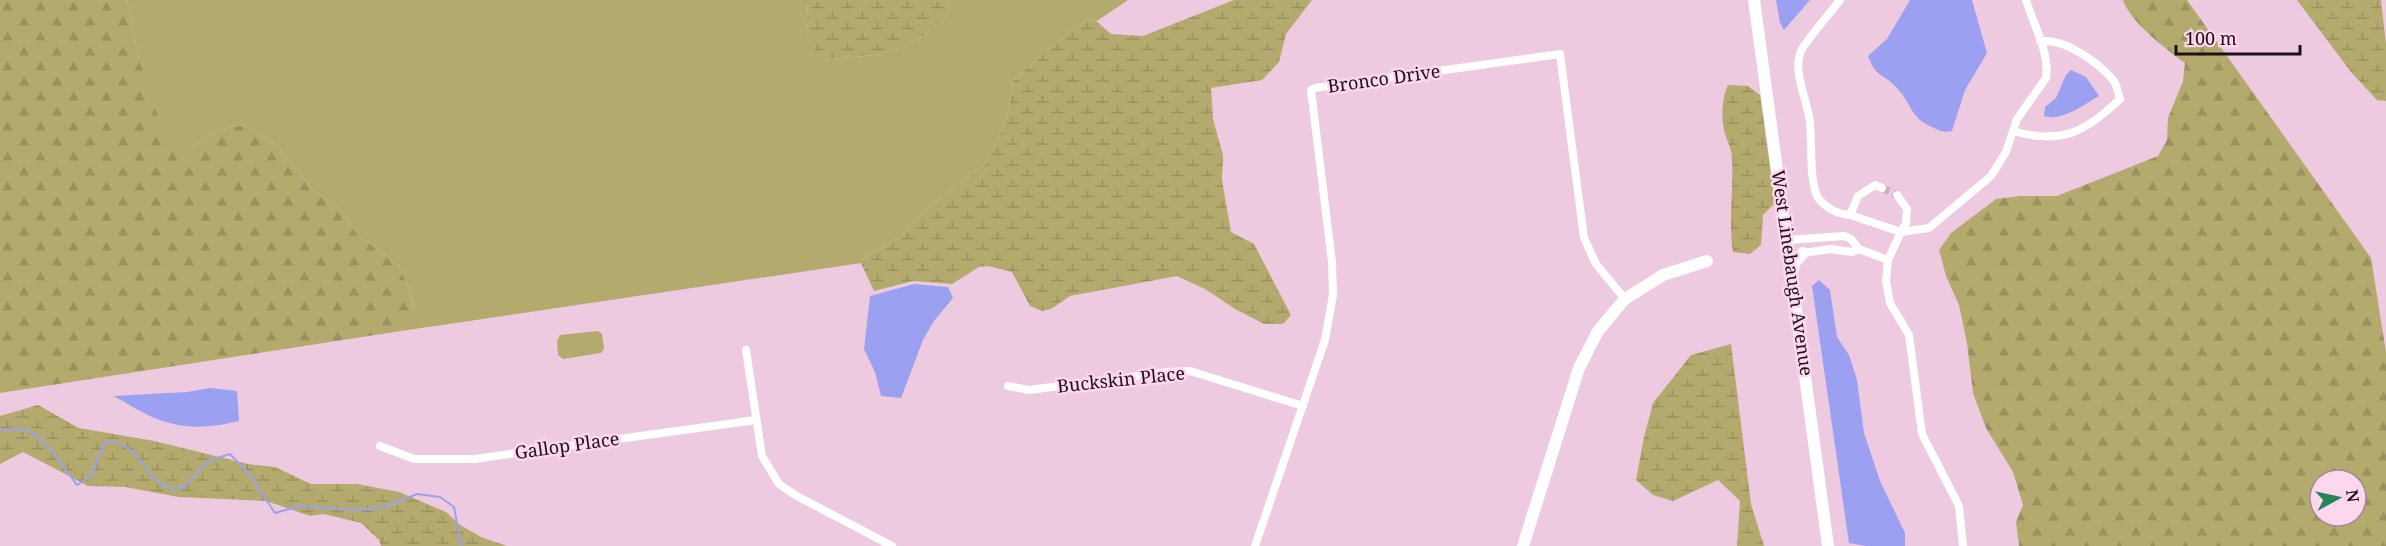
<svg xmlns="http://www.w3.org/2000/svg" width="2386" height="546" font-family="'Noto Serif',serif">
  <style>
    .forest { fill: url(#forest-firs); fill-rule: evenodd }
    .wetland { fill: url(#wetland-marsh) }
    .park { fill: #b4aa6e }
    .water { fill: #9ba1f0 }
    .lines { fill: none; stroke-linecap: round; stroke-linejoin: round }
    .stream { stroke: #9ba1f0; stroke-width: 2 }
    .street-tunnel { stroke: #cfaec3; stroke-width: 8; stroke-dasharray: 8 4; stroke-linecap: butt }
    .street { stroke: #fff; stroke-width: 8 }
    .secondary { stroke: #fff; stroke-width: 12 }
    .labels { text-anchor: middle; stroke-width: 5; stroke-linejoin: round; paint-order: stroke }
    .street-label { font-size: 18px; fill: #1d1119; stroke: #fcd7ee }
  </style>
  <defs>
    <pattern id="forest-firs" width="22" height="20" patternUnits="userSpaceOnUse" patternTransform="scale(1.5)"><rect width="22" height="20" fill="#b4aa6e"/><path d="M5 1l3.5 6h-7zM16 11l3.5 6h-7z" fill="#9a915f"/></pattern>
    <pattern id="wetland-marsh" width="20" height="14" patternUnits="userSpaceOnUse" patternTransform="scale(1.5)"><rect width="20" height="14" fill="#b4aa6e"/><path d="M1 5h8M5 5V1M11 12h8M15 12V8" fill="none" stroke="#9a915f"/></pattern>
  </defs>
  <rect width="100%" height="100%" fill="#eecae1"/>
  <path class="forest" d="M0,0H127L139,60L188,149L216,130L244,125L276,145L314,191L336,205L357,234L398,265L408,286L414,310L401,331L0,393Z
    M2123,0H2187L2371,258L2386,352V546H2019L2016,522L2023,505L2013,472L1986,428L1973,393L1967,343L1959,305L1946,276L1939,250L1951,233L1996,199L2020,196H2057L2158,156L2167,140L2168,118L2183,81L2185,63C2167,50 2130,22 2123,0ZM2320,480H2356V516H2320Z"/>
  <path class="wetland" d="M812,0H950L946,18L925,35L899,48L874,55L820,60L806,34L808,2Z
    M1234,0H1312L1286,34L1279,62L1262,80L1211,88L1213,119L1223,155L1222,180L1231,232L1254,244L1291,315L1283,324H1264L1235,309L1205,289L1177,276L1070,296L1051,309L1042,311L1030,306L1012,272L988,266L979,267L952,284L913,281L874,291L860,261L900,237L931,205L985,165L998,140L1008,112L1013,81L1074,27L1094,19L1111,34L1143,36Z
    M2297,0H2381L2386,44V101L2377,100L2351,72Z
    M1728,85L1748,86L1760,95L1775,203L1763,215L1761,245L1750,254L1733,252C1728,220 1734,189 1732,158C1732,148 1726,140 1724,130C1721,116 1722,98 1728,85Z
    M1731,344L1751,504L1764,546H1737L1740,501L1718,480L1673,501L1653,495L1636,480L1644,437L1653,403L1691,355Z
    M38,405L79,428L154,441L248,464L275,467L311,484H357L399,492L446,512L460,525L481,537L507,546H381L379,540L361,523L324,514L310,516L266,501L179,497L125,487L88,486L23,452L0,464V416Z"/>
  <path class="park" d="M127,0H812L808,3L806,34L821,60L874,55L899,48L925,35L946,18L950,0H1128L1097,21L1094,19L1074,27L1013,81L1008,112L998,140L985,165L931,205L900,237L861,260V263L401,331L414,309L408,286L398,265L357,234L336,205L314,191L276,145L244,125L216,130L188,149L160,124L139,60Z
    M598,331L602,334L604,349L601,353L563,359L558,355L557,341L560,335Z"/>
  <path class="water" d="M1776,0H1810L1784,30L1780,23Z
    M1910,0H1972L1987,53L1965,90L1952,131C1945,133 1940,131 1934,128C1909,118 1912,103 1896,87C1882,72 1876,78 1868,56L1887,39Z
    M2071,70L2086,77L2099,96C2084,105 2061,122 2044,116L2045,107L2056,98L2066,75Z
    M1819,280L1830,290L1837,337L1849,355L1857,380L1864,433L1880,481L1905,533V546H1866L1849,543L1812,286Z
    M914,284L948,287L953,298L934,321L923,340L901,398L881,396L875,372L864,349L870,296Z
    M210,388L237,391L239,421C207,429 177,430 146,414C135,409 124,401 113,396L187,392Z"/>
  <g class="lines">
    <path class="stream" d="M0,430C9,429 20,427 29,431C43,437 67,471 77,485L90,477L106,441C143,443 144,481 170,488C174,489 180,487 184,487L208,461L230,454L249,474L275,513L300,506L359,510L385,507L417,494L440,497L454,507L461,546"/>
    <path class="street-tunnel" d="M1882,188L1897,195"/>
    <path class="street" d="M1840,0C1831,12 1807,39 1801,51C1792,72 1808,101 1810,123C1812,141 1809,187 1819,199C1827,209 1839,214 1850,215L1858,196L1875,185L1882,188
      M2013,131C2061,145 2086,132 2120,99C2118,93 2117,86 2114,81C2098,62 2066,39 2040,41
      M1850,215L1901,232L1906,223L1907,209L1897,195
      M1788,240L1844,236L1851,239L1859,249
      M1803,253L1831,249L1852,252L1859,249L1888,260
      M746,350L762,456L779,484L795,495L892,546
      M1008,386L1029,390L1168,372L1190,371L1303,406
      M380,446L414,459H474L756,420
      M1255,546L1325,340L1333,295L1332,262L1311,90L1315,88L1560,54L1584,238L1596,264L1625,299
      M1963,546L1959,506L1922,434L1909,335L1890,303L1886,281L1888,260L1901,232L1929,228L1991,176L2006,152L2017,119L2046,78C2050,52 2033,24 2026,0"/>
    <path class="secondary" d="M1754,0L1828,546
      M1793,270L1794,263L1803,253
      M1523,546L1579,368L1598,331L1625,299L1663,275L1707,261"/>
  </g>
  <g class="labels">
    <g class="street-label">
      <text transform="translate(1384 79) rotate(-8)" y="6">Bronco Drive</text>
      <text transform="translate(1792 273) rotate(82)" y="6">West Linebaugh Avenue</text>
      <text transform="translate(1121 380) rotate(-6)" y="6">Buckskin Place</text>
      <text transform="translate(567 446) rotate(-8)" y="6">Gallop Place</text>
    </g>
  </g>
  <g transform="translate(2338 498) rotate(82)"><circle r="28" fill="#fcd7ee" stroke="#a38899" stroke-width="1.5"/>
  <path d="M0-4.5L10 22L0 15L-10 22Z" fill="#27845b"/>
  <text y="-9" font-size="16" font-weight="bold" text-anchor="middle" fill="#1d1119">N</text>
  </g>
  <path d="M2176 45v9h124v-9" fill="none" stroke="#1d1119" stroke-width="3"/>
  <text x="2185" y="45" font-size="18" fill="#1d1119" stroke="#fcd7ee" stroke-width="4.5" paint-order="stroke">100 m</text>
</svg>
